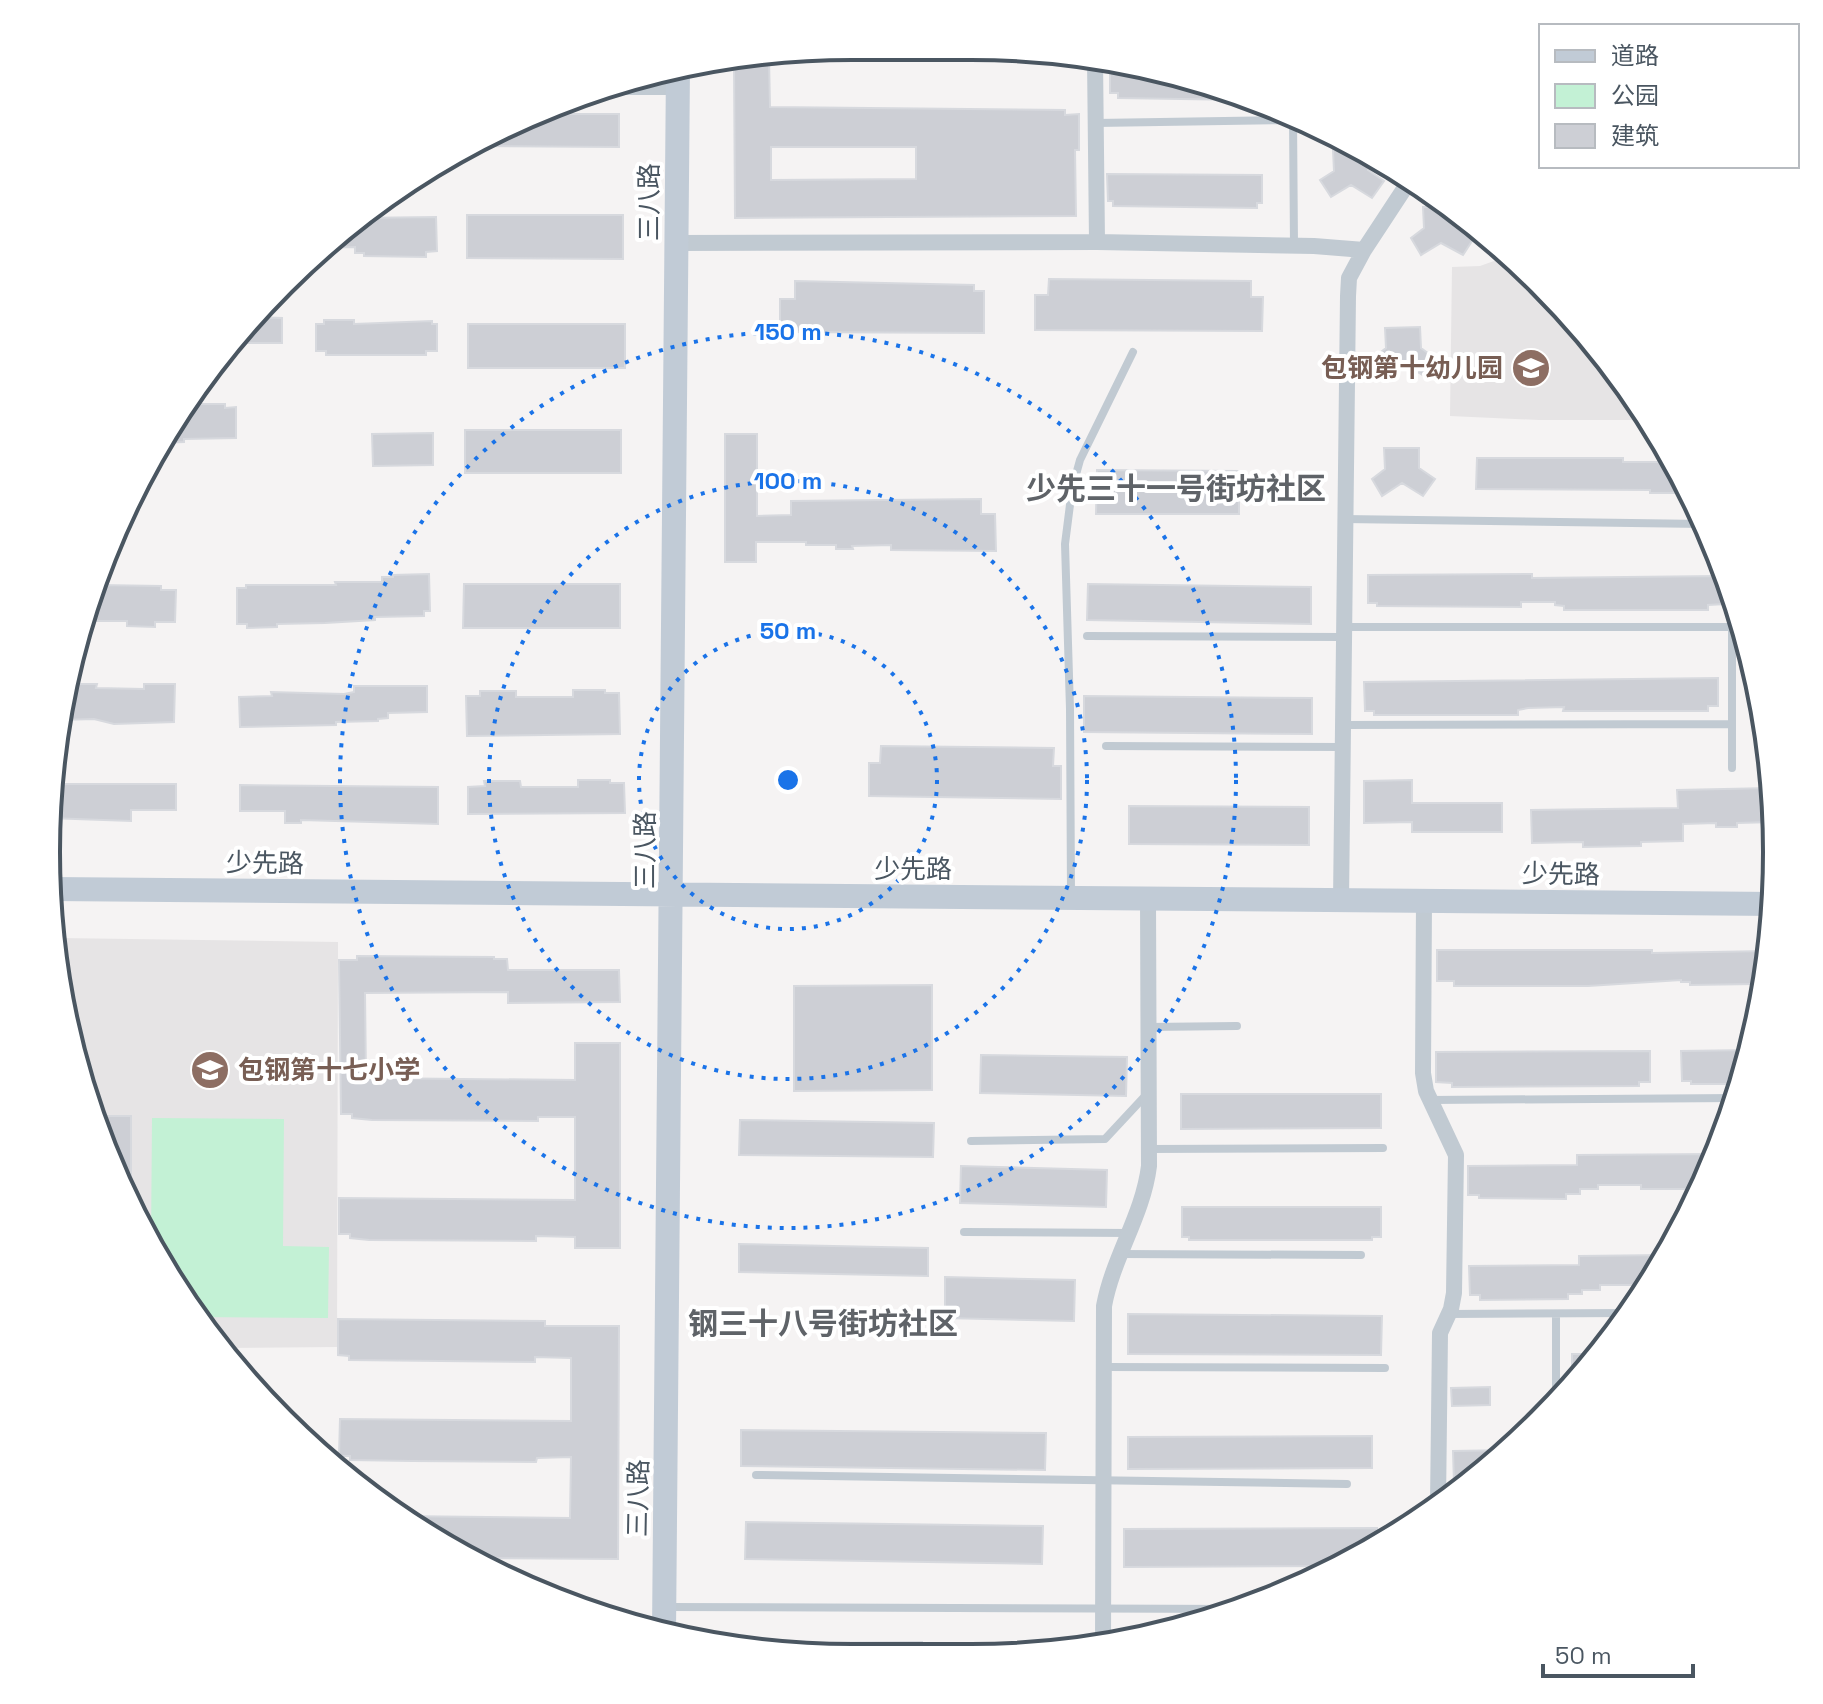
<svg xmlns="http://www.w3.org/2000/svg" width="1823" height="1704" font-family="'Space Grotesk','Noto Sans SC',sans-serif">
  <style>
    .education { fill: #e6e4e5 }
    .green { fill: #c3f1d5 }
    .building { fill: #cdcfd5; stroke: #d7d9de; stroke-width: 2; fill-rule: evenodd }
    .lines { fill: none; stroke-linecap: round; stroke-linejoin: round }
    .lane { stroke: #c1cad2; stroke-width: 8 }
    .street { stroke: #c1cad2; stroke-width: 16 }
    .secondary { stroke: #c1cbd6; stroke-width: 24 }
    .ring { fill: none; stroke: #1a73e8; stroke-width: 4; stroke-dasharray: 4 8 }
    .labels { text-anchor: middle; stroke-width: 8; stroke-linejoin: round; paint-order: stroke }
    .street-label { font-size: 26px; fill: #4a5661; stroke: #fff }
    .education-label { font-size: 26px; font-weight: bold; fill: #785e54; stroke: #fff; text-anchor: end }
    .quarter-label { font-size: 30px; font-weight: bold; fill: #5f6368; stroke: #fff }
    .rim { fill: none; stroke: #4a5661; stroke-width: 4 }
    .centre { fill: #1a73e8; stroke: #fff; stroke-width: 4 }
    .ring-label { font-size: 24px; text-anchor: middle; font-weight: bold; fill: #1a73e8; stroke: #fff; stroke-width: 8; stroke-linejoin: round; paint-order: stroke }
  </style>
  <rect width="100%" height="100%" fill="#f5f3f3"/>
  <path class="education" d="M1508,256L1577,320L1649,420H1539L1450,416L1452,267L1480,266Z
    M59,938L338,942L337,1347L222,1348L182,1299L107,1160L59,979Z"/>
  <path class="green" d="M152,1118L284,1119L283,1246L329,1247L328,1318L196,1317L182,1299L151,1242Z"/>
  <path class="building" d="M769,58L770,107L1065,110V115L1079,114V150H1075L1076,216L735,218L734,60ZM771,147H916V179L771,180Z
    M1110,65H1130L1180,74L1243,97V100L1118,98V93H1110Z
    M541,114H619V147L468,146L496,129Z
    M1333,150H1360L1368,154V170L1384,181L1372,198L1351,185L1331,197L1320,180L1334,171Z
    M1107,174L1262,175V203H1257V208L1113,206V201H1108Z
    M1423,207H1453L1458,210L1459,227L1474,238L1463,255L1441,243L1421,255L1411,238L1424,228Z
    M467,215H623V259L467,258Z
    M436,217L437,251L426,252V257L364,256V253H355V247L323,248L355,218Z
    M1049,279L1251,281V297H1263L1262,331L1035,330V295H1048Z
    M795,281L974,285V291H984V333L780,332V299H795Z
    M250,317L282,318V343H248Z
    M324,320H354V324L432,321V324H437V351H426V355H326V351H316V324H324Z
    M468,324H625V368H468Z
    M1420,327L1421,348L1436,359L1424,376L1403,363L1383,375L1373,358L1386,348L1385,328Z
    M195,404H225V408L236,407V438L184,439V442L159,443L183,408H195Z
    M465,430H621V473H465Z
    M433,433V465L373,466L372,434Z
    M725,434H757V516L791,515V501L981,499V514H995L996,551L891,550V545L852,546L853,549H836V545H806V542H756V562H725Z
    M1384,448H1419V468L1435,479L1423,496L1402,483L1382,496L1372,479L1385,469Z
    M1477,458H1623V462H1675L1689,493H1650V490L1476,489Z
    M1097,470L1239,471V514H1096Z
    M429,574L430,611H424V616L375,617V620L325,623L277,624V627L247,628V624H237V588H246V585H336L335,582H382V577H393V575Z
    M1532,574V578L1718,576L1719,588L1725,587V604L1708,605V610H1564V606L1555,605V602H1521V607L1377,606V603H1368V575Z
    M464,584H620V628H463Z
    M1088,584L1311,587V624L1087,620Z
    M98,585L161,586V590H176L175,622H155V627L127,626V621H83Z
    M1718,678V706H1708V711H1563L1564,707L1528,708L1518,710V715H1374V711H1365L1364,682Z
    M67,684H97L96,688L144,689V684H175L174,722L114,724L94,719L61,720Z
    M354,686H427V712L388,713V718L378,719V721L336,722V725L240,727L239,697L272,696L271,692L344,694L354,692Z
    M573,690H605V693H619L620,734L467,736L466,696H480V691H516V697H573Z
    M1084,696L1312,698V734L1084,732Z
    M881,746L1054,748L1053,766H1061V799L869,796V763H880Z
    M578,780H610V783H624L625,813L468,814V787L485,786L484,781H520L521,787H578Z
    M1412,780V803H1502V832H1412V822L1364,823V781Z
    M50,784H176V810H131V821L48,818Z
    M240,785L438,787V824L301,820V823H285V811H240Z
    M1771,788L1773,822L1737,823V827H1716V823L1683,824V841L1641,842V846L1583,847V842L1532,843L1531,810L1678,808L1677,790Z
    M1129,806L1309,807V845L1129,844Z
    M1437,950H1652V953L1768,951L1763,981H1754V984L1690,985V982H1681V980L1588,986H1454V981H1437Z
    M357,956L494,957V959H507L508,970H619L620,1002L508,1003V992L365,993L366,1078L575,1080V1043H620V1248H575V1237L536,1236V1241L369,1240L350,1238V1234H339V1198L575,1200V1117H538V1121L372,1120L352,1118V1114H341L339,960H357Z
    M932,985V1090L794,1091V986Z
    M1751,1050L1742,1080H1728V1084H1691V1081H1682L1681,1051Z
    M1650,1051V1082H1639V1086L1452,1087V1083L1436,1082V1052Z
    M981,1055L1127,1057L1126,1096L980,1093Z
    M1181,1094H1381V1128L1181,1129Z
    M96,1116H131V1205L107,1160Z
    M740,1120L934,1123L933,1157L739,1155Z
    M1714,1154L1701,1189H1641V1185H1598V1189H1580V1194H1566V1199L1479,1198V1195H1468V1166L1577,1165V1155Z
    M961,1166L1107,1170L1106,1207L960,1203Z
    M1182,1207H1381V1237H1372V1240H1189V1237H1182Z
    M739,1244L928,1248V1276L739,1272Z
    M1665,1255L1646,1285H1600V1290H1582V1294H1568V1299L1480,1300V1295H1470L1469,1266L1579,1265V1256Z
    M945,1277L1075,1280L1074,1321L945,1318Z
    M1128,1314L1382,1316L1381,1355L1128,1354Z
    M338,1319L545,1321V1326H619L618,1559L472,1558L397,1516L570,1518L571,1457L537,1458L536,1462L412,1461L350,1460V1456H339L340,1419L571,1421V1358L535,1357V1362L349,1360V1356L338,1355Z
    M1572,1354H1600L1572,1384Z
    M1490,1387V1405L1452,1406L1451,1388Z
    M741,1430L1046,1433L1045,1470L741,1466Z
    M1372,1436V1468L1128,1469V1437Z
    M1510,1450L1467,1483L1454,1484L1453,1451Z
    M746,1522L1043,1526L1042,1564L745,1559Z
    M1377,1528V1548L1339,1566L1124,1567V1529Z
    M922,1642V1656L852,1658L808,1654V1643Z"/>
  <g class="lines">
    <path class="lane" d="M1293,117L1294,246
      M1096,123L1293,120
      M1344,519L1703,524
      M1732,588V768
      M1345,627H1732
      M1087,636L1343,637
      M1343,725L1732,724
      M1106,746L1342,747
      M1071,893L1070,709L1065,544L1072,489L1080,460L1133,352
      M1148,1027L1237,1026
      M1430,1100L1736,1098
      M971,1141L1105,1139L1146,1095
      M1149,1149L1383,1148
      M964,1232L1128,1233
      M1121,1254L1361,1255
      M1449,1314L1629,1313
      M1556,1314V1400
      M1105,1367L1385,1368
      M756,1475L1347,1484
      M666,1607L1243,1609"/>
    <path class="street" d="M1095,59L1097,242
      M621,87H678
      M677,243L1097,242L1314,246L1364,250L1349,278L1348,296L1341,901
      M1364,250L1410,180
      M1424,901L1423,1073L1426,1091L1456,1155L1454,1293L1451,1309L1440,1333L1438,1504
      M1103,1645L1104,1306C1113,1257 1143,1215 1149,1166L1148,899"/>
    <path class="secondary" d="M51,889L1775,904
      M664,1633L678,67"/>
  </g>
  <g class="ring">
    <circle cx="788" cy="780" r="149"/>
    <circle cx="788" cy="780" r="299"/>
    <circle cx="788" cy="780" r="448"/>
  </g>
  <defs>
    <g id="school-disc" transform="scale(2)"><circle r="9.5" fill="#8d6e63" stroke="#fff"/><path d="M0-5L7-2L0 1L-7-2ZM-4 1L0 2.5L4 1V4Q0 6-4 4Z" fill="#fff"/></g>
  </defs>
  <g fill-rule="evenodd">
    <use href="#school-disc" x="1531" y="368"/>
    <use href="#school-disc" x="210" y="1070"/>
  </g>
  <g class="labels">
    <g class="street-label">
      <text transform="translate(649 202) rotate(-90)" y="9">三八路</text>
      <text transform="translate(645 850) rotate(-90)" y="9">三八路</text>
      <text transform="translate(265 863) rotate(1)" y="9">少先路</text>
      <text x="913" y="878">少先路</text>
      <text transform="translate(1561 874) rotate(1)" y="9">少先路</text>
      <text transform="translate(638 1498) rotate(-89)" y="9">三八路</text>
    </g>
    <g class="education-label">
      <text x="1503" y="377">包钢第十幼儿园</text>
      <text x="238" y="1079" text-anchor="start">包钢第十七小学</text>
    </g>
    <g class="quarter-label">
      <text x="1176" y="499">少先三十一号街坊社区</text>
      <text x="823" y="1334">钢三十八号街坊社区</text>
    </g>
  </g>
  <path d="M0 0H1823V1704H0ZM852 60H971A792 792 0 0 1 1763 852V852A792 792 0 0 1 971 1644H852A792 792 0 0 1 60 852V852A792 792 0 0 1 852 60Z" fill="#fff" fill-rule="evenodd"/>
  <path class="rim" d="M852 60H971A792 792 0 0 1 1763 852V852A792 792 0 0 1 971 1644H852A792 792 0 0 1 60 852V852A792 792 0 0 1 852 60Z"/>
  <circle cx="788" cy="780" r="12" class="centre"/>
  <g class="ring-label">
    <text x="788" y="340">150 m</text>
    <text x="788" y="489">100 m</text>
    <text x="788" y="639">50 m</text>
  </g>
  <rect x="1539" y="24" width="260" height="144" fill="#ffffff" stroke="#b7bbc0" stroke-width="2"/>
  <rect x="1555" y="50" width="40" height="12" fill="#c1cbd6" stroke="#b7bbc0" stroke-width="2"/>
  <text x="1611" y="64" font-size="24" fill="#4a5661">道路</text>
  <rect x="1555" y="84" width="40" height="24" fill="#c3f1d5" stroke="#b7bbc0" stroke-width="2"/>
  <text x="1611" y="104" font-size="24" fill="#4a5661">公园</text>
  <rect x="1555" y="124" width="40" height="24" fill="#cdcfd5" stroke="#b7bbc0" stroke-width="2"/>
  <text x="1611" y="144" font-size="24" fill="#4a5661">建筑</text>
  <path d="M1543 1664v12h150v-12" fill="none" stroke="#4a5661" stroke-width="4"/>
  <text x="1555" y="1664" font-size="24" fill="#4a5661" stroke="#ffffff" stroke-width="6" paint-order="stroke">50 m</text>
</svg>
